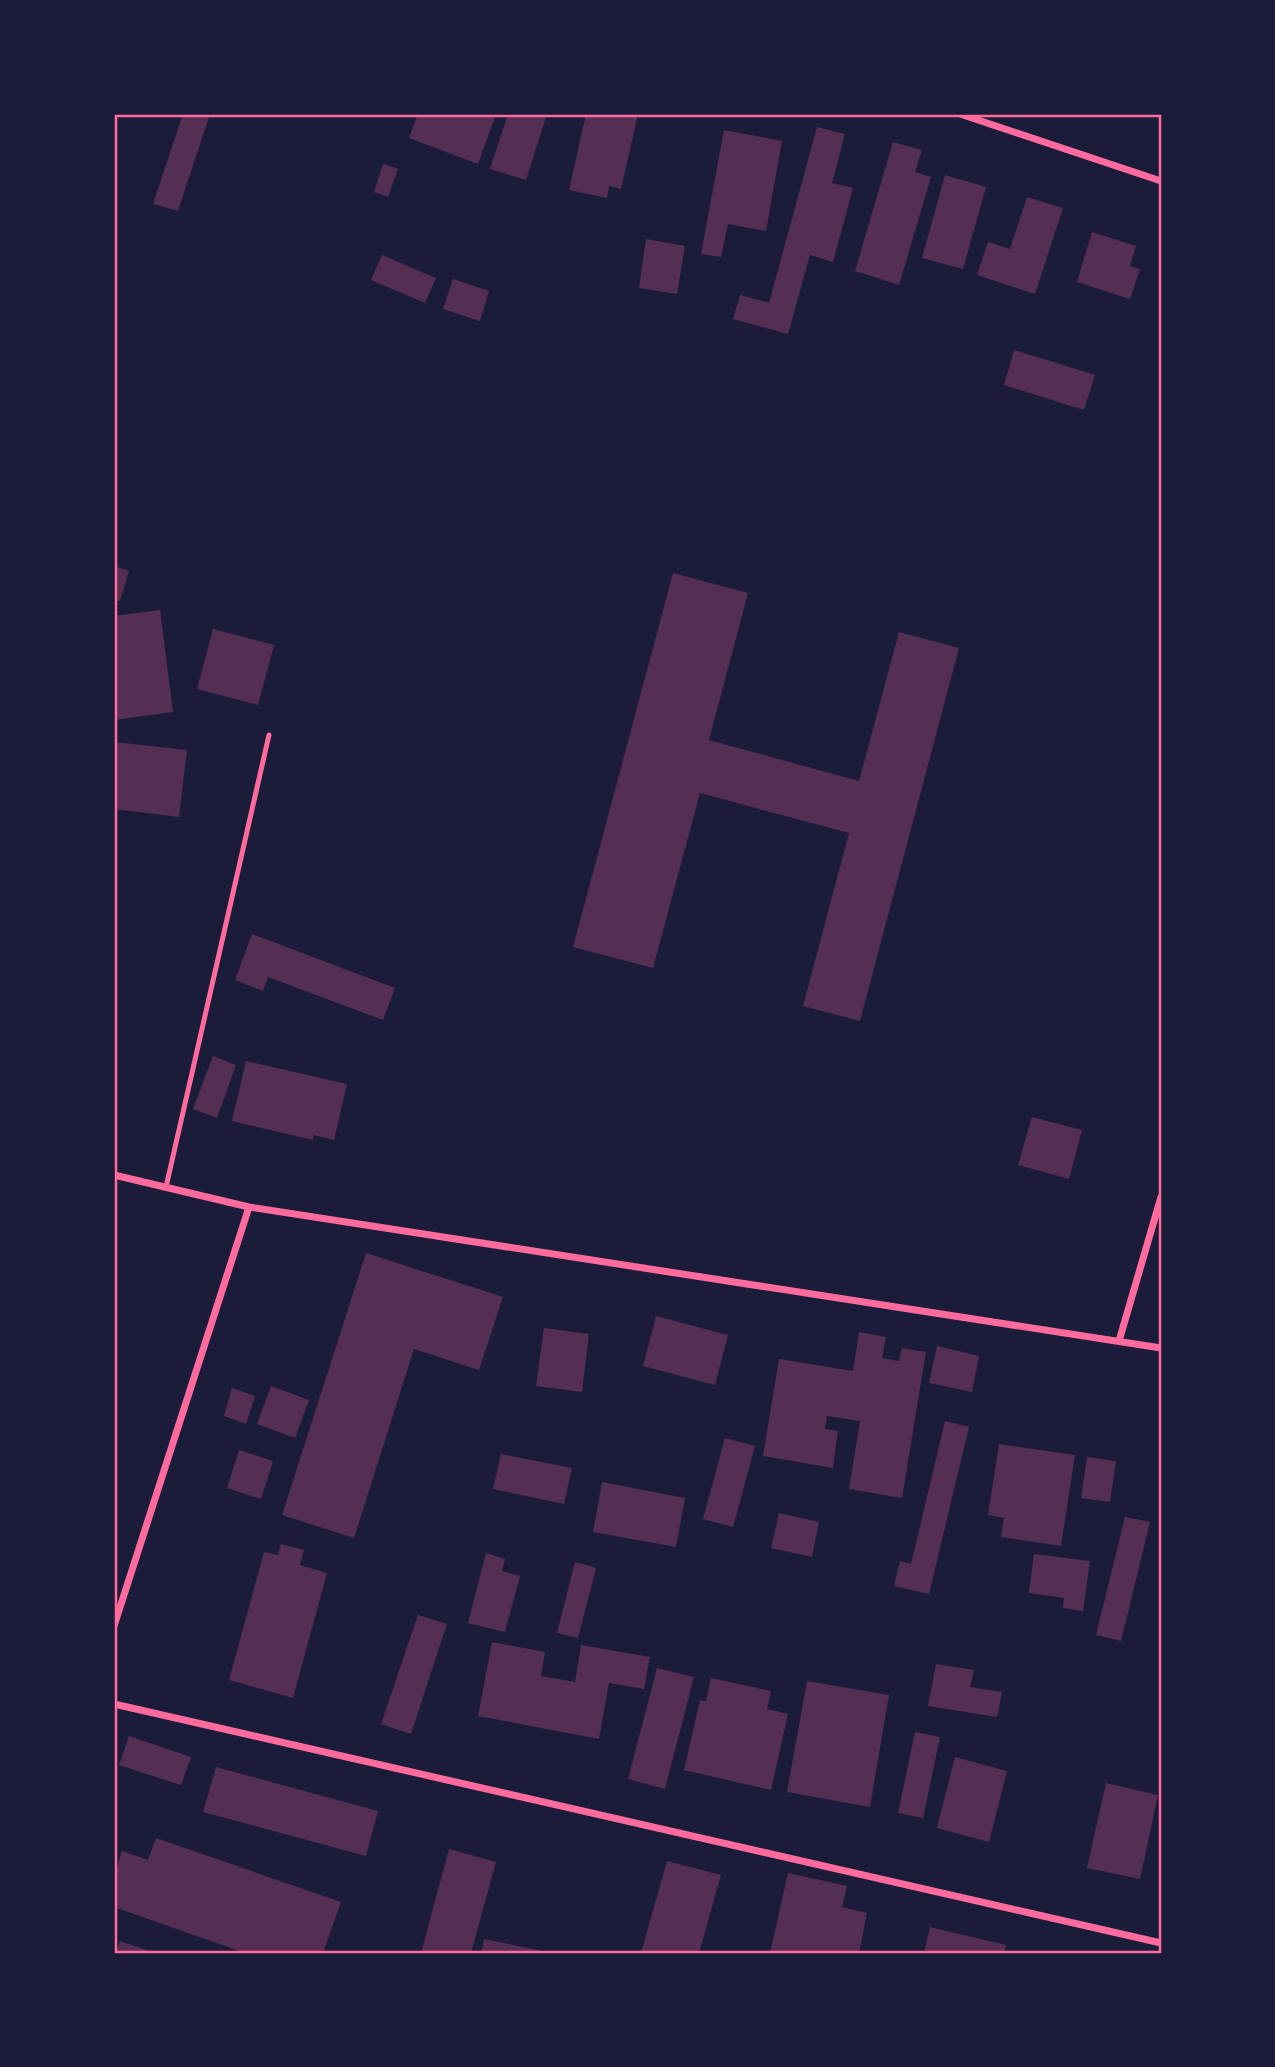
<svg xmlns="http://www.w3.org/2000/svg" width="1275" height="2067" font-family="'Work Sans',sans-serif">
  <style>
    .building { fill: #542f53 }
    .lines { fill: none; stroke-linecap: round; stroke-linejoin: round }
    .service { stroke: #ff6b9d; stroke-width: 5 }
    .minor { stroke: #ff6b9d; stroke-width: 7 }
    .neatline { fill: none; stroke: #ff6b9d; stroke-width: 2.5 }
  </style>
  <rect width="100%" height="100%" fill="#1b1b3a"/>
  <path class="building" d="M183,114H210L178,211L153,204Z
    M418,114H496L478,164L409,138Z
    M508,114H547L526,180L490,169Z
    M586,114H638L621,189L609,186L607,198L569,190Z
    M817,127L845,134L832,183L853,188L833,262L810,255L788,334L733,319L740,295L769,303Z
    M724,130L782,141L766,231L728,224L721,257L701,254Z
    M893,142L922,150L915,172L931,177L899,285L855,271Z
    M383,164L398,169L388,197L374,192Z
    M945,175L986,187L963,269L922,258Z
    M1027,197L1063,208L1035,294L977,275L988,242L1010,249Z
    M1092,232L1136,246L1130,266L1140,269L1130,299L1077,282Z
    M646,239L685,246L677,294L639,288Z
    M382,255L436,278L425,303L371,280Z
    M453,279L489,291L480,321L443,309Z
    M1014,350L1095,375L1084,410L1004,385Z
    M114,566L129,571L120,601L114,599Z
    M673,573L748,593L709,740L859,781L899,632L959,648L860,1021L803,1006L849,833L700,793L653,968L573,947Z
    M160,610L173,712L114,720V616Z
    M213,629L274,645L258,705L197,689Z
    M114,742L187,750L179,817L114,809Z
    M252,934L395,988L383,1020L268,977L263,991L235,980Z
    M213,1056L236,1065L217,1118L193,1109Z
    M246,1061L347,1084L334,1140L314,1135L313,1140L232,1121Z
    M1032,1117L1082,1130L1069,1179L1018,1165Z
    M366,1253L503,1297L479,1370L414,1349L354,1538L282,1515Z
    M656,1316L728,1335L715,1385L643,1366Z
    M544,1328L589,1334L582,1392L536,1386Z
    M859,1332L886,1337L882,1358L899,1361L902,1348L926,1352L902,1498L849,1489L860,1421L827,1416L825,1429L838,1431L833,1468L763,1456L779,1359L853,1371Z
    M937,1346L979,1356L972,1392L929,1383Z
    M271,1386L309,1400L295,1438L257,1424Z
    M232,1388L255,1396L246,1424L224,1416Z
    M945,1421L969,1427L929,1594L894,1586L900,1561L911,1564Z
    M725,1438L755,1446L733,1527L703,1519Z
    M999,1444L1075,1455L1061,1546L1001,1537L1004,1518L988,1515Z
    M239,1450L273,1461L261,1499L227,1488Z
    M501,1454L572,1468L564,1504L493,1489Z
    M1087,1457L1116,1461L1110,1502L1081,1498Z
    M602,1482L685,1498L676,1547L593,1532Z
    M779,1513L819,1522L812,1557L771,1548Z
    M1125,1517L1150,1522L1121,1641L1096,1635Z
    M281,1544L304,1550L300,1565L327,1573L293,1698L229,1680L264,1552L278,1555Z
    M486,1553L505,1559L502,1571L520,1576L505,1632L468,1623Z
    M1034,1554L1090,1561L1083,1611L1063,1608L1064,1598L1029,1593Z
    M575,1562L596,1568L578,1638L557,1633Z
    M418,1615L447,1624L411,1734L381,1724Z
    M492,1642L545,1652L541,1676L575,1682L581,1645L650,1657L644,1689L609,1683L599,1739L478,1716Z
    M936,1664L974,1670L970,1687L1002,1692L997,1717L928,1706Z
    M657,1668L694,1677L665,1789L628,1779Z
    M711,1678L771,1691L767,1709L788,1714L771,1790L684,1770L700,1700L706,1701Z
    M807,1681L889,1695L870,1807L787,1792Z
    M915,1732L940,1737L923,1818L898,1813Z
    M129,1736L191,1757L181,1785L119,1765Z
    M955,1757L1007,1771L989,1842L937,1828Z
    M216,1767L378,1811L366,1856L203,1812Z
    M1106,1783L1158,1795L1140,1879L1087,1868Z
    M156,1838L341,1902L323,1953H245L114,1907V1876L122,1851L148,1860Z
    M449,1849L496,1862L471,1953H421Z
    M667,1861L721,1875L699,1953H641Z
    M788,1873L847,1886L842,1907L867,1913L859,1953H770Z
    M930,1927L1006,1945L1004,1953H924Z
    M484,1939L547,1952V1953H481Z
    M120,1941L156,1953H116Z"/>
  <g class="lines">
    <path class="service" d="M166,1187L269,735"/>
    <path class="minor" d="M960,114L1161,181
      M114,1175L249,1207L1161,1348
      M1119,1341L1161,1197
      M114,1626L249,1207
      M114,1704L1161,1943"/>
  </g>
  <rect width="1275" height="2067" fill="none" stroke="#1b1b3a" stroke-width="231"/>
  <rect x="116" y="116" width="1044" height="1836" class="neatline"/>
</svg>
